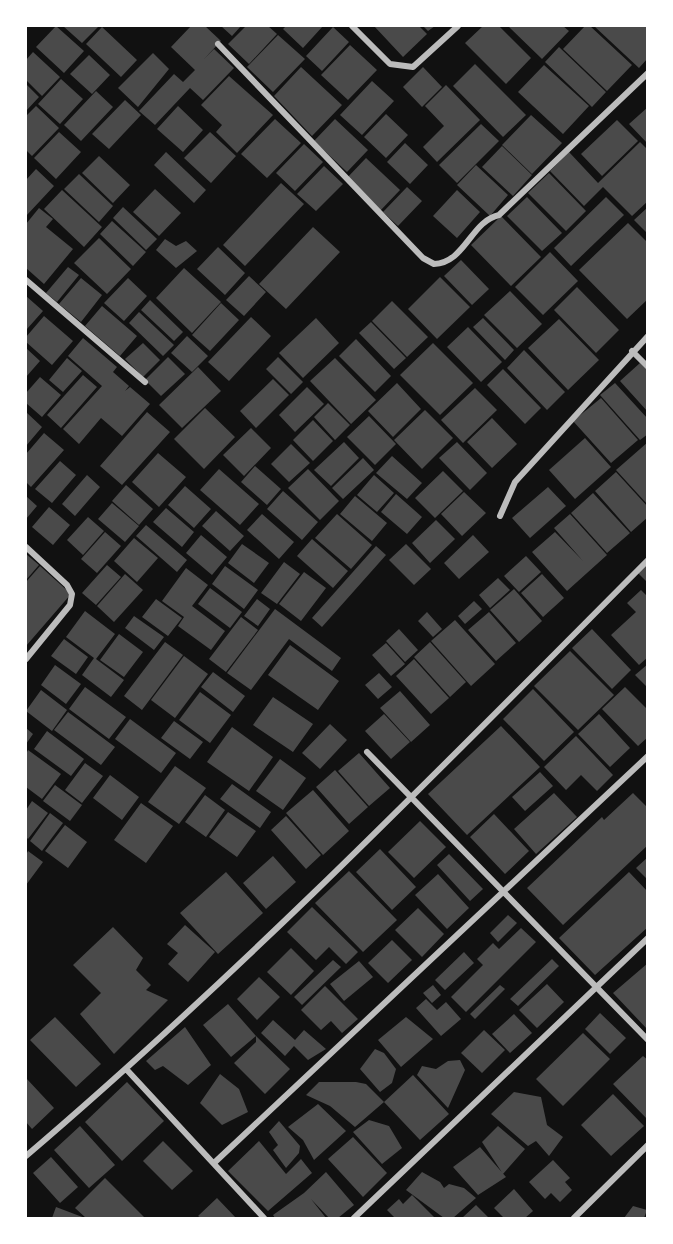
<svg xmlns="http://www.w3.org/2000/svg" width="673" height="1244" font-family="'Sofia Sans Condensed',sans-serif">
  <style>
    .building { fill: #4a4a4a }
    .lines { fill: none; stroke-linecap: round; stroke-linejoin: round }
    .minor { stroke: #bcbcbc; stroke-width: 6 }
  </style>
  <rect width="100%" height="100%" fill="#111"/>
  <path class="building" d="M56,26L84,51L64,73L36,47Z
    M63,26H99L82,43Z
    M191,26H205L221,41L204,59L214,49L234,68L203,100L190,88L155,125L139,111L174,74L183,82L195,70L171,47Z
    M221,26H241L232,36Z
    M246,26H268L277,34L249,64L228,44Z
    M286,26H323L303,48L283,29Z
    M374,26H419L427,34L403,57Z
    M423,26H435L428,31Z
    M483,26H499L531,58L506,84L465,43Z
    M508,26H563L569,31L542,59Z
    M585,26H590L632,65L607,91L563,49Z
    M594,26H648V58L639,68Z
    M102,27L137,60L121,77L86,44Z
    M333,27L349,42L322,71L306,56Z
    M278,35L305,59L273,92L247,67Z
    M350,45L377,70L348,100L321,75Z
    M559,47L606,92L592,107L545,62Z
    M33,52L60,77L42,96L26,80V60Z
    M153,53L169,69L138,107L118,88Z
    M89,55L110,75L92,94L70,74Z
    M475,64L526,115L503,137L453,86Z
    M544,65L589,106L563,134L518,92Z
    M301,67L342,105L312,136L274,96Z
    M423,67L442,87L422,107L403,87Z
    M229,76L273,115L237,153L216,132L222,125L201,105Z
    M61,79L83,99L60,124L38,104Z
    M372,81L394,101L362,135L340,115Z
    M26,84L39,97L26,111Z
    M446,85L480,120L437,162L423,147L444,126L425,106Z
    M96,91L113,107L81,141L64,125Z
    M125,100L141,115L109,149L92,134Z
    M36,106L59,128L32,156L26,150V116Z
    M178,106L203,130L183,152L157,129Z
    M648,107V144L629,124Z
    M386,114L408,135L386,158L364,137Z
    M531,115L562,143L532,174L502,145Z
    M275,119L301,143L267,178L241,154Z
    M335,119L368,150L347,172L314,141Z
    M617,120L638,141L602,176L581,154Z
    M481,124L499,141L457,183L439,165Z
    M59,132L81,152L56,179L34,158Z
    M210,132L236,156L211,183L184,158Z
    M640,142L648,150V201L632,216L603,187L584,206L550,171L569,152L598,183Z
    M405,143L428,165L410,184L387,162Z
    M304,144L323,162L295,191L276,173Z
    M502,146L532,175L513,196L482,167Z
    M166,152L206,190L194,203L154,165Z
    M99,156L130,185L113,203L82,173Z
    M366,158L400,190L380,211L346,179Z
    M476,165L508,195L490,216L457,185Z
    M324,166L343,184L316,211L297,194Z
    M36,169L54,186L26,216V180Z
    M549,173L586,211L566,231L528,193Z
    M79,174L113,206L99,222L64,189Z
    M281,183L304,204L245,266L223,245Z
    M407,187L422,201L398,226L383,212Z
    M155,189L181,213L159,236L133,212Z
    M62,190L102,227L84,247L44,209Z
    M457,190L480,212L457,238L433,216Z
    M527,197L562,233L542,251L507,216Z
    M606,197L624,215L571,266L554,248Z
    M123,207L157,239L146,250L113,218Z
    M648,207V234L634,220Z
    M39,208L53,219L46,227L73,249L44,284L26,268V224Z
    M501,216L541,257L511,286L471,245Z
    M112,221L146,252L133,266L100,234Z
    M628,223L648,243V299L627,319L579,270Z
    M313,227L340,252L286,309L259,284Z
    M99,238L131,269L107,294L74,263Z
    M165,239L176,246L186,241L197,251L176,268L156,250Z
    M218,247L245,273L225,295L197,269Z
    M550,252L578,281L543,315L515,287Z
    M461,260L489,289L472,305L444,276Z
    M68,267L79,275L57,302L46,293Z
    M184,268L221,302L192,333L156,298Z
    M249,276L266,292L244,316L226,300Z
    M440,277L470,307L437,339L408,309Z
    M81,278L102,295L81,322L59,304Z
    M128,278L147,296L124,321L104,303Z
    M577,287L619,330L596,353L554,310Z
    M510,291L542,324L517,348L484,315Z
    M26,296L43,311L27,329L26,328Z
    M150,300L183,332L174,341L141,310Z
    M392,301L428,337L407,357L372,321Z
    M221,303L239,320L210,351L192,335Z
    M102,306L137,336L120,356L85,326Z
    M139,312L174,345L163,356L129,323Z
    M44,316L73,341L52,365L26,342V337Z
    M251,317L271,336L229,381L208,362Z
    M316,318L339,343L303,378L279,353Z
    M483,318L514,350L505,360L473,327Z
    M559,319L599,360L568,390L528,348Z
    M371,322L406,358L394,369L359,333Z
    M468,327L502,362L481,382L447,347Z
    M187,336L208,356L192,372L171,353Z
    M83,338L117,367L113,372L129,386L125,391L130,387L150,404L122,436L101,418L79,444L63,429L102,386L68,356Z
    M356,339L391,376L375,392L339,356Z
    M143,343L160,360L143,377L125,359Z
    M433,343L473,383L440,415L400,375Z
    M26,348L40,361L26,377Z
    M524,350L565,392L547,410L507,368Z
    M168,357L185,374L161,396L145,380Z
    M278,357L303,382L291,394L266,369Z
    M67,358L82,371L63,392L49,380Z
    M335,358L376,400L351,424L310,381Z
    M640,363L648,371V412L620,381Z
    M198,367L221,391L182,428L159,405Z
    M503,369L541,408L525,424L487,385Z
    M83,375L97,387L61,428L47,415Z
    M40,377L61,395L42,417L26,403V393Z
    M273,379L289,395L256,428L240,411Z
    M397,383L421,409L393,437L368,411Z
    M615,383L648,419V434L640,440L600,395Z
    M307,387L324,404L295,432L279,415Z
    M475,388L497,410L463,443L441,420Z
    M601,398L638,440L611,463L573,421Z
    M328,403L350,425L335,440L314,417Z
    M205,408L235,437L204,469L174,439Z
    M425,410L453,438L422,469L394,440Z
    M26,412L42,427L26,446Z
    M147,412L170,432L122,485L100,466Z
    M369,416L396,444L375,465L347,437Z
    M492,418L517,444L492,468L467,442Z
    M313,420L333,441L313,461L293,440Z
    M251,428L271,448L244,476L223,455Z
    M44,433L64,450L31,487L26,482V454Z
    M585,438L611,467L575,499L549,470Z
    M344,442L359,458L331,486L314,470Z
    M457,442L487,473L470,490L439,458Z
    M648,442V505L616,470Z
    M291,444L310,463L289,482L271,464Z
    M158,453L186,477L159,507L132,482Z
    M392,456L422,483L407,499L376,473Z
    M363,458L374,470L343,499L332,488Z
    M60,461L76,475L52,503L35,489Z
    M255,466L281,489L267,505L241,482Z
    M219,469L259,504L240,525L200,490Z
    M308,469L339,501L320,520L288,488Z
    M443,471L463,491L435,518L415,498Z
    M616,472L648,507V517L631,532L595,491Z
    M87,475L100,487L75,516L62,504Z
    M374,475L394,493L377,512L357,495Z
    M126,485L153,509L139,525L112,501Z
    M185,486L211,509L194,528L168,505Z
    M548,487L566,506L530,538L512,518Z
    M283,491L318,522L302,540L267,509Z
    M464,492L486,513L462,536L441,514Z
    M593,493L630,533L607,553L571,513Z
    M396,494L422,517L407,534L381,512Z
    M26,496L37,506L26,519Z
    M355,496L387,523L372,541L340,514Z
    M112,503L139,526L125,542L98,519Z
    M49,507L70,525L53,545L32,527Z
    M166,508L194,532L182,547L153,522Z
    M216,511L244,536L230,551L202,526Z
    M262,514L294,542L279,559L247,530Z
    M337,514L372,545L351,569L315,538Z
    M570,514L607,555L567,591L532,552L555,532L583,561L554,528Z
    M88,517L104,531L83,555L67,540Z
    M436,520L455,539L430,563L412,543Z
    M146,525L187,560L177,572L136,536Z
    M105,532L121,546L97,573L81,559Z
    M201,535L227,557L212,575L186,553Z
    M473,535L489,552L459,579L444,563Z
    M134,538L158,558L137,582L114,561Z
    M312,539L348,571L333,588L297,556Z
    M242,544L269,563L254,583L228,563Z
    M406,544L431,569L414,585L389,560Z
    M376,546L386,555L322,627L312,618Z
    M26,554L39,565L26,580Z
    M526,556L541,572L519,592L504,576Z
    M284,562L300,574L277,604L261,593Z
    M648,562V583L637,572Z
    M107,565L121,577L96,605L82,593Z
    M40,566L71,594L26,646V582Z
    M225,566L258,590L244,609L212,584Z
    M186,568L208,585L192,606L225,631L211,650L178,626L184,617L162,601Z
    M304,572L326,588L301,621L279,604Z
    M125,574L143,590L114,622L97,606Z
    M542,574L564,598L543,617L521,593Z
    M498,578L510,590L490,608L479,595Z
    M210,588L242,612L230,628L198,604Z
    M514,589L542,621L519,642L490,610Z
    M641,590L648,597V657L639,665L611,635L636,612L627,603Z
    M156,599L182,618L168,636L142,617Z
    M257,599L270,609L258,626L244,616Z
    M474,601L482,609L465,624L458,616Z
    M275,609L341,658L332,671L289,639L251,690L227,673Z
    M85,611L115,634L96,659L124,680L111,697L82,675L94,658L66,637Z
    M427,612L442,629L433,637L418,621Z
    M489,612L516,643L496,661L468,630Z
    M134,616L164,637L154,650L125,628Z
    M241,617L258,630L226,672L209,659Z
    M455,620L495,664L471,686L431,641Z
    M399,629L418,650L405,662L386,641Z
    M592,629L631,670L612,689L572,648Z
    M119,634L143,652L124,677L100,660Z
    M64,639L88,657L76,674L51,656Z
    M165,642L183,655L142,710L124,696Z
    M430,642L466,682L450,697L414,657Z
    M386,643L405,664L391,676L372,655Z
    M290,645L339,681L318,710L268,675Z
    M570,651L614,695L578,730L534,686Z
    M184,656L208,674L175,718L151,700Z
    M414,659L449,698L431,714L396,676Z
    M648,664V688L635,675Z
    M55,665L81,684L66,704L41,685Z
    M213,672L245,696L233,712L201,687Z
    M379,673L392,687L378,699L365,685Z
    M85,687L126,717L109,739L69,709Z
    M625,687L648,710V737L638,746L602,709Z
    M533,689L574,732L544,761L503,719Z
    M41,690L67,710L52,731L26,711Z
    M400,691L430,725L411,742L380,708Z
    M200,692L231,715L210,743L179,720Z
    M273,697L313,724L293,752L253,725Z
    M68,712L115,747L101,765L54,730Z
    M384,714L410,742L391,759L365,731Z
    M599,714L630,748L610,767L578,734Z
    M130,719L176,753L161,773L115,739Z
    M174,721L203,742L190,759L161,738Z
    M330,724L347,740L320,769L302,753Z
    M501,726L540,767L467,835L428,794Z
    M232,727L273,757L249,791L207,762Z
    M26,728L33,734L26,744Z
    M47,731L84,759L71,776L34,749Z
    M576,736L613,775L597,791L581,775L566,790L544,767Z
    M28,750L61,774L42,799L26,787V754Z
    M359,753L390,788L369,806L338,771Z
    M280,759L306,778L283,810L256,791Z
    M85,763L103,776L82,803L65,790Z
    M175,766L206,788L179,824L148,802Z
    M335,770L368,807L349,824L316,787Z
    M540,772L553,786L525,811L512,797Z
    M110,775L139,797L122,820L93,798Z
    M232,784L271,812L260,828L220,799Z
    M55,785L82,805L70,821L43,801Z
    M313,790L349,831L323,855L286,813Z
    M554,793L577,817L536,854L514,829Z
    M633,793L648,808V845L563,925L527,888L602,817L604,820Z
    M205,795L225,810L206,837L185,822Z
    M32,801L48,813L28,839L26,837V810Z
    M141,803L173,826L146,863L114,840Z
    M228,812L256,831L237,857L209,837Z
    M50,813L63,823L42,851L30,841Z
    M494,814L529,851L505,874L470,837Z
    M286,816L321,855L306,869L271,830Z
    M420,821L446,847L414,878L388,852Z
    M65,825L87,842L68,868L45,851Z
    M380,849L416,887L392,910L356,872Z
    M28,851L43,862L26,885V855Z
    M449,854L483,889L470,901L437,865Z
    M273,856L296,882L266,909L243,883Z
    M648,857V880L636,868Z
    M349,871L397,920L363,952L315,903Z
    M226,872L263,913L218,954L180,913Z
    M629,872L648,892V927L595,975L559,938Z
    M438,874L469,908L447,929L415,895Z
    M312,907L358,952L346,964L329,947L316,960L287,932Z
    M418,908L444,934L422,957L395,930Z
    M508,915L517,923L498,942L490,933Z
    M185,925L215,952L188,982L168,964L178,953L167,944Z
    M113,927L143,958L136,970L151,985L146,990L168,1000L114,1054L80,1014L101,993L73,965Z
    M521,928L536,942L466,1012L451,997L483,965L477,959L493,943L499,949Z
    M392,940L412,960L388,983L368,963Z
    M291,948L314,971L291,995L267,972Z
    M464,952L474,963L445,990L435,980Z
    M552,959L559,966L518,1006L510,999Z
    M333,960L341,967L302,1005L294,997Z
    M359,961L373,977L344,1001L330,984Z
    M648,963V1030L613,993Z
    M259,977L280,997L257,1020L237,999Z
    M547,984L564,1002L537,1028L519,1010Z
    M433,985L441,995L432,1003L423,993Z
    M500,985L505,989L475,1019L470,1014Z
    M325,986L358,1019L342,1033L331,1021L321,1030L301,1010Z
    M426,999L437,1010L446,1002L461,1019L441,1036L416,1008Z
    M228,1004L256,1036L231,1057L203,1025Z
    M600,1013L626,1038L610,1054L585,1029Z
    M514,1014L532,1033L510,1053L492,1034Z
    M55,1017L101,1064L76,1087L30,1040Z
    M406,1017L433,1039L401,1067L378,1040Z
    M273,1020L295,1040L304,1030L326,1049L308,1060L294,1046L285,1056L261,1033Z
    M185,1027L211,1065L188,1085L163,1066L155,1070L146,1061Z
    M484,1030L505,1050L482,1073L461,1053Z
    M583,1033L610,1059L563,1106L536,1079Z
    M256,1036L290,1069L265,1094L234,1063L256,1042Z
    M375,1049L384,1053L396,1069L392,1083L380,1092L360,1069Z
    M643,1056L648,1060V1120L613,1084Z
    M460,1060L465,1070L448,1108L417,1075L422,1066L436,1069L448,1061Z
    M220,1074L239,1089L248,1112L222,1125L200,1103Z
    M413,1075L449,1114L420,1140L384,1102L355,1127L330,1106L306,1095L319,1082H356L366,1084L384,1102Z
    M26,1078L54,1108L32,1129L26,1122Z
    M127,1082L164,1121L122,1161L85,1122Z
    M514,1092L541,1097L547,1125L563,1137L549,1156L536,1141L528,1146L491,1114Z
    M613,1094L644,1126L611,1156L581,1125Z
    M318,1104L346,1131L314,1160L303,1140L288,1127Z
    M369,1120L389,1126L402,1148L382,1164L353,1132Z
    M279,1121L300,1146L299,1153L286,1168L273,1150L278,1145L269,1132Z
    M80,1126L115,1165L89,1188L54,1150Z
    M498,1126L525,1149L503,1174L482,1142Z
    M353,1137L387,1173L363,1197L328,1159Z
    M163,1141L193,1171L172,1190L143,1161Z
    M259,1141L286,1174L301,1159L312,1173L268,1211L228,1171Z
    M480,1147L506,1177L478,1195L453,1167Z
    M51,1157L78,1187L60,1203L33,1173Z
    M553,1160L570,1178L565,1182L572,1190L560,1202L551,1193L545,1199L529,1182Z
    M326,1172L354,1205L338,1218H329L311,1199L326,1218H275L273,1215L304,1193Z
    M422,1172L440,1182L444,1188L449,1184L464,1188L476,1198L453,1218H444L406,1190Z
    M105,1178L145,1218H86L75,1208Z
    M514,1189L533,1211L525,1218H504L494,1208Z
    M412,1195L435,1218H395L387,1210L399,1199L403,1204Z
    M217,1198L236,1218H201L198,1216Z
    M476,1205L489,1218H462Z
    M633,1206L647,1210L644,1218H624Z
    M56,1207L85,1218H52Z"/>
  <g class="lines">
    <path class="minor" d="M352,26L390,64L413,67L458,26
      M218,44L423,258L434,264C465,263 471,221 499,215L648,73
      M26,280L145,382
      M632,351L648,367
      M500,516L515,482L648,336
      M26,547L67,585L72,594L70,605L26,659
      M367,752L648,1040
      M127,1070L264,1218
      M26,1156C244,970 445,764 648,560
      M214,1163L648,756
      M354,1218L648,938
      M574,1218L648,1145"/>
  </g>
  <rect width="673" height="1244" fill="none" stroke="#ffffff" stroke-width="54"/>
</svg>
